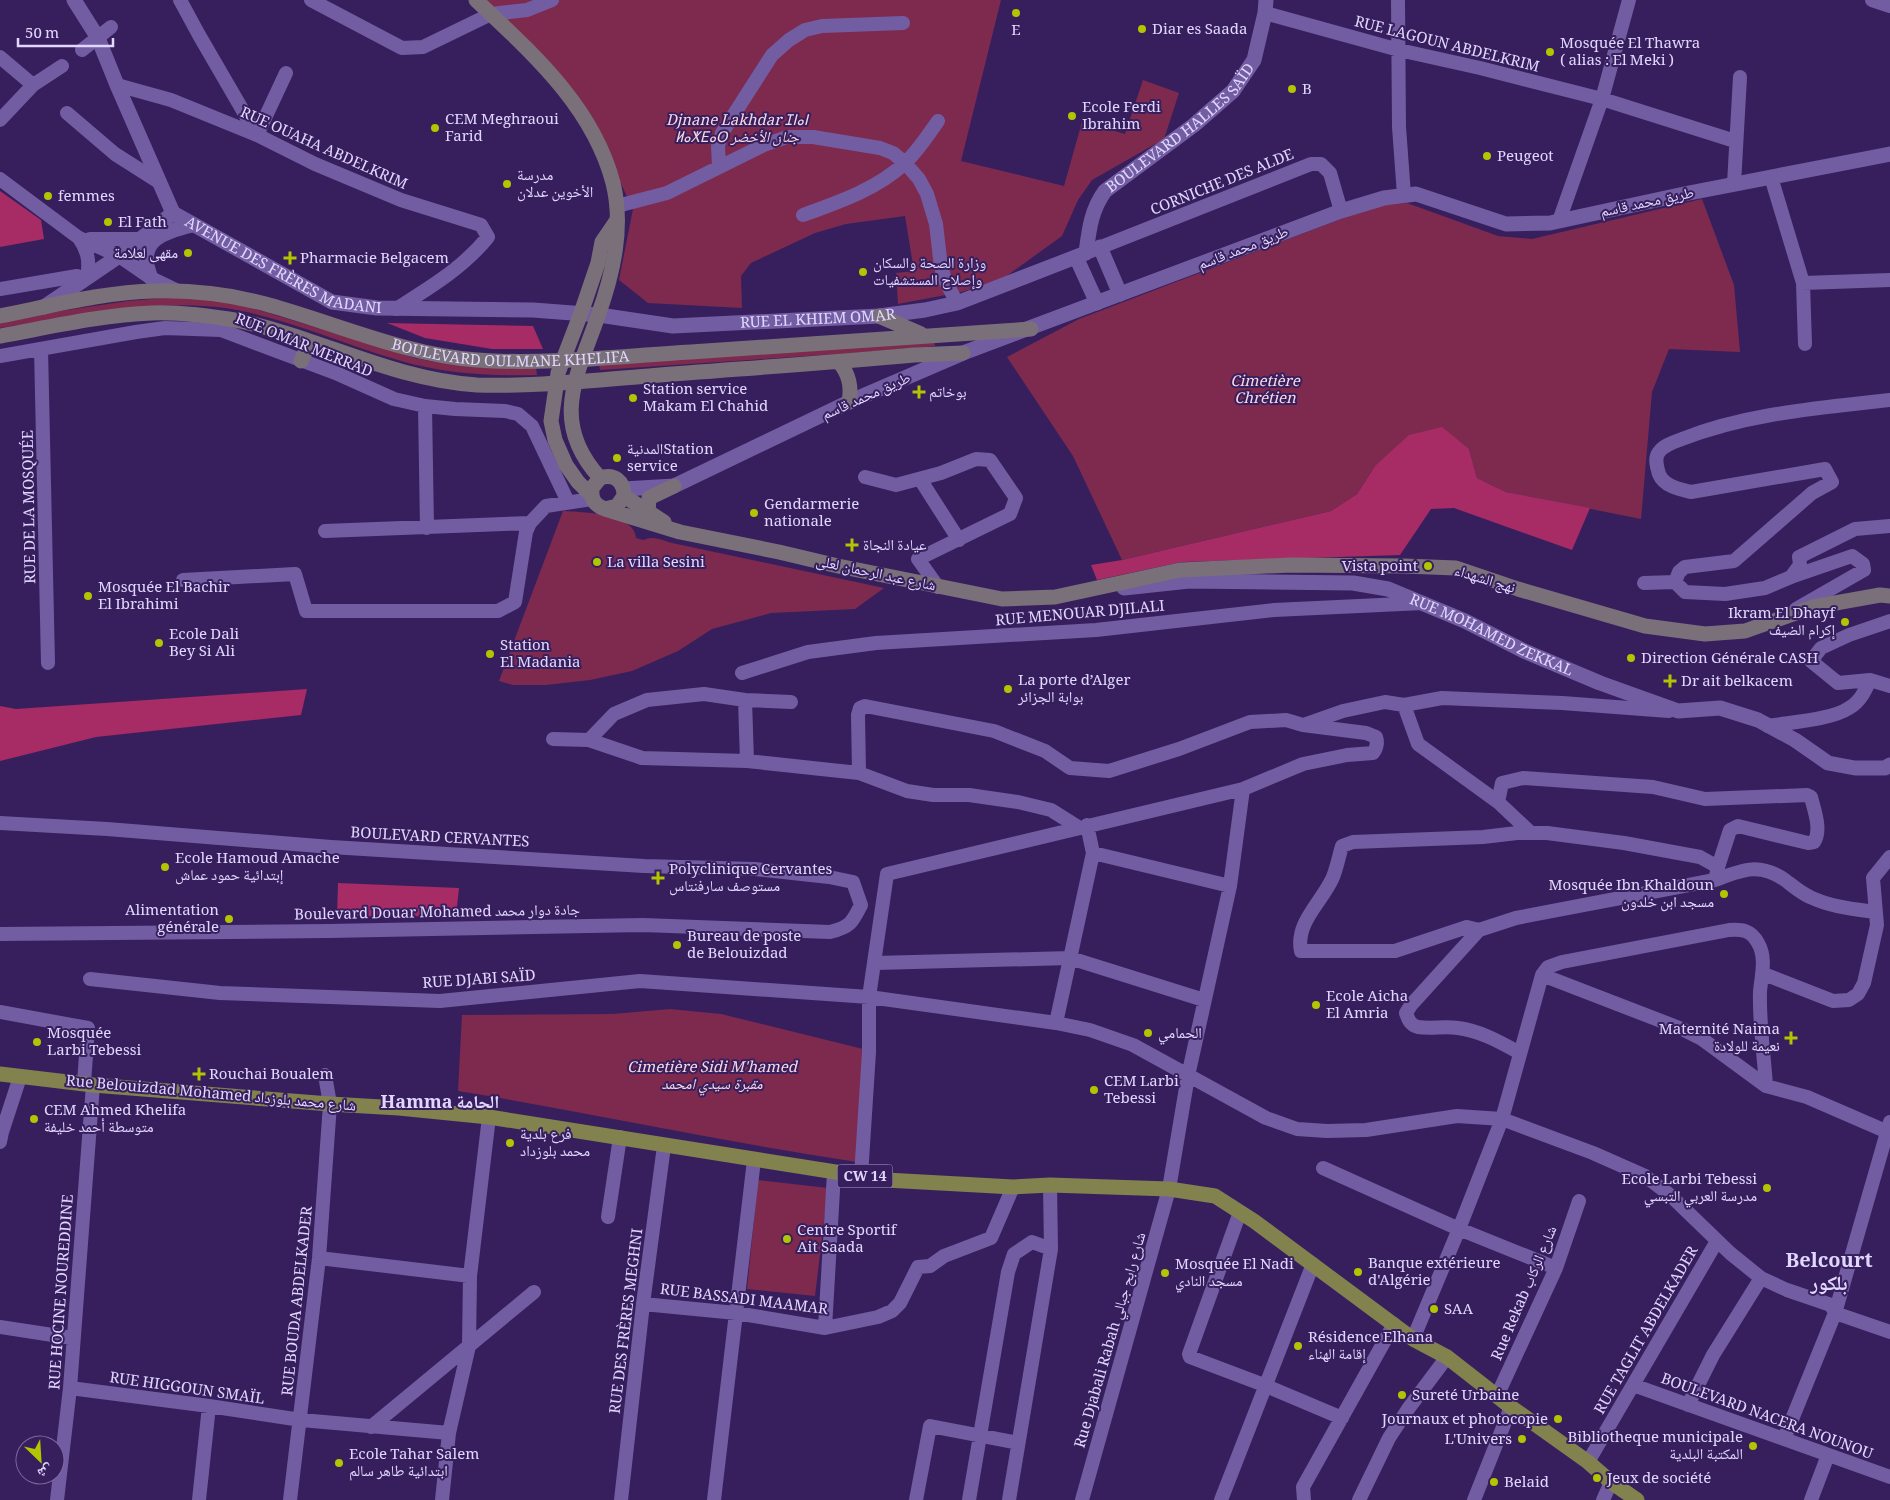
<svg xmlns="http://www.w3.org/2000/svg" width="1890" height="1500" font-family="Georgia,'Noto Naskh Arabic','Noto Sans Tifinagh',serif">
  <style>
    .green { fill: #7d2a4e }
    .forest { fill: #a72b65 }
    .lines { fill: none; stroke-linecap: round; stroke-linejoin: round }
    .minor { stroke: #735da2; stroke-width: 14 }
    .tertiary { stroke: #735da2; stroke-width: 15 }
    .secondary { stroke: #7a7079; stroke-width: 15 }
    .primary { stroke: #82824f; stroke-width: 15 }
    .poi-dot { fill: #b1c500; stroke: #371f5e; stroke-width: 2 }
    .labels { text-anchor: middle; stroke-width: 4; stroke-linejoin: round; paint-order: stroke }
    .shield { fill: #371f5e; stroke: #aea0ce; stroke-width: 1 }
    .shield-label { font-size: 14px; font-weight: bold; fill: #e1d7fe }
    .poi-label { font-size: 15px; fill: #e1d7fe; stroke: #371f5e; text-anchor: start }
    .street-label { font-size: 15px; fill: #e1d7fe; stroke: #371f5e }
    .park-label { font-size: 15px; font-style: italic; fill: #f8d7e1; stroke: #371f5e }
    .quarter-label { font-size: 18px; font-weight: bold; fill: #e1d7fe; stroke: #371f5e }
    .district-label { font-size: 20px; font-weight: bold; fill: #e1d7fe; stroke: #371f5e }
  </style>
  <rect width="100%" height="100%" fill="#371f5e"/>
  <path class="green" d="M471,0H1001L961,161L1064,186L1082,122L1125,134L1143,80L1179,93L1164,139L1092,180L1078,200L1062,236L1001,280L961,292L898,304L896,273L914,271L905,216L846,224L815,233L751,263L741,276L742,308L648,303L619,280L633,209L596,132Z
    M1702,199L1734,285L1740,352L1669,349L1652,392L1641,519L1506,492L1477,478L1469,449L1375,466L1357,494L1331,511L1122,560L1073,456L1007,357L1079,319L1375,206L1407,203L1498,236L1532,239Z
    M177,297L233,302L415,358C456,367 495,369 536,368L537,375C490,376 444,374 398,360C340,343 285,317 225,308C152,298 72,317 0,328V320L128,301Z
    M934,341L935,346L853,353L600,370L599,363Z
    M563,511C582,512 635,513 636,538L643,540C653,535 662,540 672,543L884,588L855,609L771,613L712,629L678,651L632,671L590,680L546,685H513L499,681Z
    M670,1009L721,1014L863,1049L857,1162C724,1142 592,1113 458,1091L462,1015L613,1014Z
    M758,1180L828,1188L815,1296L747,1289Z"/>
  <path class="forest" d="M0,191L41,220L44,239L0,247Z
    M387,323L533,326L543,349H492L425,338Z
    M1442,427L1469,449L1477,478L1506,492L1590,508L1572,550L1454,508L1431,509L1400,555L1182,562L1097,580L1091,565L1122,560L1331,511L1357,494L1375,466L1409,435Z
    M307,689L301,715L96,737L0,761V706L16,709Z
    M338,883L459,888L456,916L337,917Z"/>
  <g class="lines">
    <path class="minor" d="M180,0L199,35L257,135
      M311,0L402,48L423,47L491,14L527,10L552,0
      M1398,0L1399,127L1404,195
      M1872,0L1890,6
      M1265,13L1399,50L1480,68L1602,99L1735,141
      M82,50L111,27
      M0,57L33,85
      M117,85L171,100L257,135L315,164L401,200L481,225L488,237C463,268 429,288 396,309
      M67,113L115,154L159,182
      M0,120L33,85L62,66
      M257,135L286,73
      M719,166L718,146L722,133L772,55L789,40L805,30L822,26L903,23
      M1771,177L1803,283L1805,344
      M0,179L79,238L119,256L151,278L178,291
      M1734,184L1740,77
      M617,206L667,193L764,145L787,137H813L880,148L893,153L905,163L919,179L927,194L936,224L941,267L946,282L957,303
      M803,215C839,202 877,189 905,163C918,151 928,135 938,121
      M1559,221L1602,99L1629,0
      M79,238C88,251 90,262 87,277
      M90,239H140
      M1091,251L1311,164H1321L1330,173L1341,211
      M1803,283L1890,280
      M0,289L77,276
      M41,349L48,663
      M0,356L136,332L165,328L221,330L338,374L394,399L425,406L455,409L505,411L518,414L532,426L568,502
      M425,406L427,528
      M865,477L896,485L941,473L976,459L990,460L1016,498L1010,514L918,559L938,587
      M920,479L959,540
      M325,531L530,523
      M1791,577L1800,565L1799,557L1855,529L1890,526
      M183,580L295,574L306,611H498L515,602L526,532L530,523L546,506L592,499
      M1644,583L1675,582
      M1796,609L1864,570L1863,564L1852,556L1791,577L1765,588L1725,594L1685,592L1675,582L1679,572L1685,567L1734,561L1812,493L1832,482L1825,469L1691,492C1678,489 1664,486 1659,474C1657,467 1654,458 1659,452C1664,445 1674,442 1682,439C1748,413 1820,408 1890,400
      M1890,621L1849,635L1821,648L1811,661L1838,683L1870,680L1890,686
      M742,673L808,652L876,643L1096,630L1274,610L1423,603
      M745,700L747,761
      M1669,711L1562,703L1442,698L1404,705L1418,744L1498,802L1531,833H1547L1624,843L1700,857L1718,867L1715,880
      M1306,724L1343,711L1385,702L1404,705
      M1768,726C1791,722 1831,720 1849,708C1860,702 1865,691 1870,680
      M553,739L589,740L642,758L747,761L859,773
      M589,740L614,714L647,700L704,694L745,700L791,702
      M1498,802L1502,783L1523,778L1653,787L1705,799L1807,795L1811,797C1814,810 1822,830 1814,842L1808,843L1738,826L1730,830L1718,867
      M0,823L107,829L331,847L644,866L755,869L829,877L853,882L861,905C852,923 850,927 830,932L643,925L329,931L0,934
      M1093,853L1230,886
      M1479,930L1467,927L1395,951H1301C1295,922 1323,901 1333,877C1337,867 1339,856 1342,846L1353,842L1483,837L1517,833H1531
      M875,963L1070,958L1204,1000
      M1764,974L1833,1001L1849,1000L1858,994L1864,983L1877,925L1873,878L1890,857
      M1542,975L1682,1029L1702,1039L1766,1086L1807,1097L1890,1133
      M90,979L220,993L440,1001L640,981L869,997L1056,1023L1090,1030L1133,1045L1266,1118L1297,1129L1327,1131L1366,1130L1457,1116L1502,1119L1593,1153L1645,1176L1670,1195L1730,1253L1761,1278L1787,1290L1831,1305L1835,1313L1890,1332
      M0,1012L88,1028L84,1083
      M1056,1023L1093,853L1087,825
      M1520,1053C1500,1042 1481,1031 1458,1028C1445,1026 1431,1029 1418,1027C1410,1025 1408,1019 1406,1013L1411,1005L1479,930L1516,918L1715,880C1742,870 1759,862 1785,880C1793,886 1801,893 1810,897C1831,907 1853,909 1875,912
      M0,1142L2,1132L20,1077
      M1323,1168L1459,1229L1556,1268
      M861,1176L869,1052V997L887,874L1243,789L1303,764L1347,755L1373,753C1376,749 1378,743 1376,737L1366,733L1303,725L1286,720L1250,722L1179,749L1109,771L1070,768L1045,751L994,731L865,706L860,708L858,715L859,773L907,791L933,795H969L1018,802L1051,810L1078,827
      M1240,1212L1189,1354L1190,1357L1264,1385L1342,1418
      M608,1217L620,1137
      M319,1258L470,1276
      M643,1304L736,1313L825,1328L878,1317L892,1311L900,1303L918,1267L930,1266L944,1256L991,1238L1013,1187
      M0,1327L72,1338
      M825,1328L834,1173
      M1413,1339L1459,1229L1502,1119L1542,975L1548,967L1562,962L1729,930C1742,929 1751,930 1758,943C1767,958 1761,977 1760,992C1759,1021 1764,1056 1766,1086
      M1633,1385L1890,1477
      M70,1388L209,1406L301,1420L449,1433
      M1497,1396L1556,1268L1579,1201
      M1688,1405L1713,1355L1761,1278
      M371,1427L534,1292
      M1784,1439L1835,1313L1890,1122
      M1588,1462L1717,1241
      M57,1500L70,1388L93,1085
      M199,1500L209,1406
      M290,1500L319,1258L330,1104L325,1075
      M442,1500L449,1433L469,1346L470,1276L489,1117
      M621,1500L643,1304L664,1146
      M714,1500L754,1160
      M916,1500L930,1426L1018,1443
      M969,1500L1008,1272L1014,1254L1032,1242L1051,1249
      M1009,1500L1051,1249L1050,1185
      M1082,1500L1169,1189L1188,1076L1230,886L1243,789
      M1221,1500L1313,1264
      M1304,1500L1303,1487L1394,1324
      M1359,1500L1389,1438L1408,1409L1447,1357
      M1474,1500L1511,1407
      M1603,1500L1611,1482
      M1811,1500L1828,1455"/>
    <g class="tertiary">
      <path id="s1" d="M74,0L98,38L117,85L173,213L332,302L377,308L533,310L599,315L673,326L879,316L925,310L957,303L1086,253C1089,230 1091,210 1105,191L1194,125L1233,91L1254,60L1265,13L1266,0"/>
      <path d="M1100,247L1120,294"/>
      <path d="M1076,257L1097,303"/>
      <path d="M151,278C135,240 162,233 192,225"/>
      <path d="M44,307L119,256L173,213"/>
      <path d="M624,489L674,486L849,402L963,353L1341,211L1384,198L1416,194L1506,224L1550,223L1684,194L1890,154"/>
      <path id="s2" d="M1124,588L1189,581L1353,583L1388,589L1465,621L1524,651L1600,683L1678,711L1720,708L1758,720L1795,740L1828,763L1855,768H1885L1890,765"/>
    </g>
    <g class="secondary">
      <path d="M476,0C531,52 593,106 613,183C624,227 613,274 598,316C577,376 549,422 600,478"/>
      <path id="s3" d="M0,316C51,306 103,292 155,291C193,290 233,295 269,305C337,324 406,355 477,360C546,365 621,356 691,352C805,344 918,337 1031,329"/>
      <path d="M879,316L921,334"/>
      <path d="M0,336C50,327 101,315 152,313C181,312 211,316 240,321C320,338 394,380 477,385C532,387 594,380 649,376C737,369 826,363 914,355L963,353"/>
      <path d="M301,361L310,342"/>
      <path d="M839,362C849,374 852,386 849,402"/>
      <path d="M591,495L578,482L566,465L555,440L551,421L558,373L581,313L598,263L602,242L617,220"/>
      <path d="M624,496L664,522"/>
      <path d="M605,509L617,506L624,496C624,481 614,473 600,478L592,488C591,499 594,505 605,509L680,532L779,552L838,566L1002,599L1055,597L1180,570L1291,565L1404,566L1456,568L1518,589L1645,626L1705,634L1745,631L1813,607L1880,595L1890,596"/>
      <path d="M648,512L649,498L674,486"/>
    </g>
    <path class="primary" d="M0,1074L93,1085L330,1104L399,1108L489,1117L886,1180L1013,1187L1050,1185L1169,1189L1215,1196L1254,1221L1413,1339L1447,1357L1511,1407L1588,1462L1611,1482L1637,1500"/>
  </g>
  <g class="poi-dot">
    <circle cx="1016" cy="13" r="5"/>
    <circle cx="1142" cy="29" r="5"/>
    <circle cx="1550" cy="52" r="5"/>
    <circle cx="1292" cy="89" r="5"/>
    <circle cx="1072" cy="116" r="5"/>
    <circle cx="435" cy="128" r="5"/>
    <circle cx="1487" cy="156" r="5"/>
    <circle cx="507" cy="184" r="5"/>
    <circle cx="48" cy="196" r="5"/>
    <circle cx="108" cy="222" r="5"/>
    <circle cx="188" cy="253" r="5"/>
    <path d="M287.5 250.5h5v5h5v5h-5v5h-5v-5h-5v-5h5z"/>
    <circle cx="863" cy="272" r="5"/>
    <path d="M916.5 384.5h5v5h5v5h-5v5h-5v-5h-5v-5h5z"/>
    <circle cx="633" cy="398" r="5"/>
    <circle cx="617" cy="458" r="5"/>
    <circle cx="754" cy="513" r="5"/>
    <path d="M849.5 537.5h5v5h5v5h-5v5h-5v-5h-5v-5h5z"/>
    <circle cx="597" cy="562" r="5"/>
    <circle cx="1428" cy="566" r="5"/>
    <circle cx="88" cy="596" r="5"/>
    <circle cx="1845" cy="622" r="5"/>
    <circle cx="159" cy="643" r="5"/>
    <circle cx="490" cy="654" r="5"/>
    <circle cx="1631" cy="658" r="5"/>
    <path d="M1667.5 673.5h5v5h5v5h-5v5h-5v-5h-5v-5h5z"/>
    <circle cx="1008" cy="689" r="5"/>
    <circle cx="165" cy="867" r="5"/>
    <path d="M655.5 870.5h5v5h5v5h-5v5h-5v-5h-5v-5h5z"/>
    <circle cx="1724" cy="894" r="5"/>
    <circle cx="229" cy="919" r="5"/>
    <circle cx="677" cy="945" r="5"/>
    <circle cx="1316" cy="1005" r="5"/>
    <circle cx="1148" cy="1033" r="5"/>
    <path d="M1788.5 1030.5h5v5h5v5h-5v5h-5v-5h-5v-5h5z"/>
    <circle cx="37" cy="1042" r="5"/>
    <path d="M196.5 1066.5h5v5h5v5h-5v5h-5v-5h-5v-5h5z"/>
    <circle cx="1094" cy="1090" r="5"/>
    <circle cx="34" cy="1119" r="5"/>
    <circle cx="510" cy="1143" r="5"/>
    <circle cx="1767" cy="1188" r="5"/>
    <circle cx="787" cy="1239" r="5"/>
    <circle cx="1358" cy="1272" r="5"/>
    <circle cx="1165" cy="1273" r="5"/>
    <circle cx="1434" cy="1309" r="5"/>
    <circle cx="1298" cy="1346" r="5"/>
    <circle cx="1402" cy="1395" r="5"/>
    <circle cx="1558" cy="1419" r="5"/>
    <circle cx="1522" cy="1439" r="5"/>
    <circle cx="1753" cy="1446" r="5"/>
    <circle cx="339" cy="1463" r="5"/>
    <circle cx="1597" cy="1478" r="5"/>
    <circle cx="1494" cy="1482" r="5"/>
  </g>
  <g class="labels">
    <rect class="shield" x="837.5" y="1164.5" width="55" height="23" rx="4"/>
    <g class="shield-label">
      <text x="865" y="1181">CW 14</text>
    </g>
    <g class="poi-label">
      <text x="1152" y="34">Diar es Saada</text>
      <text x="1016" y="35" text-anchor="middle">E</text>
      <text x="1560" y="48">Mosquée El Thawra<tspan x="1560" dy="17">( alias : El Meki )</tspan></text>
      <text x="1302" y="94">B</text>
      <text x="1082" y="112">Ecole Ferdi<tspan x="1082" dy="17">Ibrahim</tspan></text>
      <text x="445" y="124">CEM Meghraoui<tspan x="445" dy="17">Farid</tspan></text>
      <text x="1497" y="161">Peugeot</text>
      <text x="517" y="180">مدرسة<tspan x="517" dy="17">الأخوين عدلان</tspan></text>
      <text x="58" y="201">femmes</text>
      <text x="118" y="227">El Fath</text>
      <text x="178" y="258" text-anchor="end">مقهى لعلامة</text>
      <text x="300" y="263">Pharmacie Belgacem</text>
      <text x="873" y="268">وزارة الصحة والسكان<tspan x="873" dy="17">وإصلاح المستشفيات</tspan></text>
      <text x="643" y="394">Station service<tspan x="643" dy="17">Makam El Chahid</tspan></text>
      <text x="929" y="397">بوخاتم</text>
      <text x="627" y="454">المدنيةStation<tspan x="627" dy="17">service</tspan></text>
      <text x="764" y="509">Gendarmerie<tspan x="764" dy="17">nationale</tspan></text>
      <text x="863" y="550">عيادة النجاة</text>
      <text x="607" y="567">La villa Sesini</text>
      <text x="1418" y="571" text-anchor="end">Vista point</text>
      <text x="98" y="592">Mosquée El Bachir<tspan x="98" dy="17">El Ibrahimi</tspan></text>
      <text x="1835" y="618" text-anchor="end">Ikram El Dhayf<tspan x="1835" dy="17">إكرام الضيف</tspan></text>
      <text x="169" y="639">Ecole Dali<tspan x="169" dy="17">Bey Si Ali</tspan></text>
      <text x="500" y="650">Station<tspan x="500" dy="17">El Madania</tspan></text>
      <text x="1641" y="663">Direction Générale CASH</text>
      <text x="1018" y="685">La porte d’Alger<tspan x="1018" dy="17">بوابة الجزائر</tspan></text>
      <text x="1681" y="686">Dr ait belkacem</text>
      <text x="175" y="863">Ecole Hamoud Amache<tspan x="175" dy="17">إبتدائية حمود عماش</tspan></text>
      <text x="669" y="874">Polyclinique Cervantes<tspan x="669" dy="17">مستوصف سارفنتاس</tspan></text>
      <text x="1714" y="890" text-anchor="end">Mosquée Ibn Khaldoun<tspan x="1714" dy="17">مسجد ابن خلدون</tspan></text>
      <text x="219" y="915" text-anchor="end">Alimentation<tspan x="219" dy="17">générale</tspan></text>
      <text x="687" y="941">Bureau de poste<tspan x="687" dy="17">de Belouizdad</tspan></text>
      <text x="1326" y="1001">Ecole Aicha<tspan x="1326" dy="17">El Amria</tspan></text>
      <text x="1780" y="1034" text-anchor="end">Maternité Naima<tspan x="1780" dy="17">نعيمة للولادة</tspan></text>
      <text x="47" y="1038">Mosquée<tspan x="47" dy="17">Larbi Tebessi</tspan></text>
      <text x="1158" y="1038">الحمامي</text>
      <text x="209" y="1079">Rouchai Boualem</text>
      <text x="1104" y="1086">CEM Larbi<tspan x="1104" dy="17">Tebessi</tspan></text>
      <text x="44" y="1115">CEM Ahmed Khelifa<tspan x="44" dy="17">متوسطة أحمد خليفة</tspan></text>
      <text x="520" y="1139">فرع بلدية<tspan x="520" dy="17">محمد بلوزداد</tspan></text>
      <text x="1757" y="1184" text-anchor="end">Ecole Larbi Tebessi<tspan x="1757" dy="17">مدرسة العربي التبسي</tspan></text>
      <text x="797" y="1235">Centre Sportif<tspan x="797" dy="17">Ait Saada</tspan></text>
      <text x="1368" y="1268">Banque extérieure<tspan x="1368" dy="17">d'Algérie</tspan></text>
      <text x="1175" y="1269">Mosquée El Nadi<tspan x="1175" dy="17">مسجد النادي</tspan></text>
      <text x="1444" y="1314">SAA</text>
      <text x="1308" y="1342">Résidence Elhana<tspan x="1308" dy="17">إقامة الهناء</tspan></text>
      <text x="1412" y="1400">Sureté Urbaine</text>
      <text x="1548" y="1424" text-anchor="end">Journaux et photocopie</text>
      <text x="1743" y="1442" text-anchor="end">Bibliotheque municipale<tspan x="1743" dy="17">المكتبة البلدية</tspan></text>
      <text x="1512" y="1444" text-anchor="end">L'Univers</text>
      <text x="349" y="1459">Ecole Tahar Salem<tspan x="349" dy="17">ابتدائية طاهر سالم</tspan></text>
      <text x="1607" y="1483">Jeux de société</text>
      <text x="1504" y="1487">Belaid</text>
    </g>
    <g class="street-label">
      <text transform="translate(1447 44) rotate(14)" y="5">RUE LAGOUN ABDELKRIM</text>
      <text dy="5" stroke="none"><textPath href="#s1" startOffset="1348">BOULEVARD HALLES SAÏD</textPath></text>
      <text transform="translate(324 148) rotate(24)" y="5">RUE OUAHA ABDELKRIM</text>
      <text transform="translate(1222 182) rotate(-22)" y="5">CORNICHE DES ALDE</text>
      <text transform="translate(1647 202) rotate(-12)" y="5">طريق محمد قاسم</text>
      <text transform="translate(1243 248) rotate(-21)" y="5">طريق محمد قاسم</text>
      <text dy="5" stroke="none"><textPath href="#s1" startOffset="359">AVENUE DES FRÈRES MADANI</textPath></text>
      <text dy="5" stroke="none"><textPath href="#s1" startOffset="905">RUE EL KHIEM OMAR</textPath></text>
      <text transform="translate(304 345) rotate(22)" y="5">RUE OMAR MERRAD</text>
      <text dy="5" stroke="none"><textPath href="#s3" startOffset="521">BOULEVARD OULMANE KHELIFA</textPath></text>
      <text transform="translate(866 396) rotate(-24)" y="5">طريق محمد قاسم</text>
      <text transform="translate(29 507) rotate(-91)" y="5">RUE DE LA MOSQUÉE</text>
      <text transform="translate(876 573) rotate(12)" y="5">شارع عبد الرحمان لعلى</text>
      <text transform="translate(1485 579) rotate(17)" y="5">نهج الشهداء</text>
      <text transform="translate(1080 613) rotate(-5)" y="5">RUE MENOUAR DJILALI</text>
      <text dy="5" stroke="none"><textPath href="#s2" startOffset="378">RUE MOHAMED ZEKKAL</textPath></text>
      <text transform="translate(440 837) rotate(3)" y="5">BOULEVARD CERVANTES</text>
      <text transform="translate(437 912) rotate(-1)" y="5">Boulevard Douar Mohamed جادة دوار محمد</text>
      <text transform="translate(479 979) rotate(-4)" y="5">RUE DJABI SAÏD</text>
      <text transform="translate(211 1093) rotate(5)" y="5">Rue Belouizdad Mohamed شارع محمد بلوزداد</text>
      <text transform="translate(61 1292) rotate(-86)" y="5">RUE HOCINE NOUREDDINE</text>
      <text transform="translate(1524 1293) rotate(-67)" y="5">Rue Rekab شارع الركاب</text>
      <text transform="translate(744 1299) rotate(7)" y="5">RUE BASSADI MAAMAR</text>
      <text transform="translate(297 1301) rotate(-84)" y="5">RUE BOUDA ABDELKADER</text>
      <text transform="translate(626 1321) rotate(-83)" y="5">RUE DES FRÈRES MEGHNI</text>
      <text transform="translate(1646 1330) rotate(-60)" y="5">RUE TAGLIT ABDELKADER</text>
      <text transform="translate(1110 1340) rotate(-74)" y="5">Rue Djabali Rabah شارع رابح جبالي</text>
      <text transform="translate(187 1388) rotate(8)" y="5">RUE HIGGOUN SMAÏL</text>
      <text transform="translate(1767 1416) rotate(20)" y="5">BOULEVARD NACERA NOUNOU</text>
    </g>
    <g class="park-label">
      <text x="737" y="125">Djnane Lakhdar ⵊⵏⴰⵏ<tspan x="737" dy="17">ⵍⴰⵅⴹⴰⵔ جنان الأخضر</tspan></text>
      <text x="1265" y="386">Cimetière<tspan x="1265" dy="17">Chrétien</tspan></text>
      <text x="712" y="1072">Cimetière Sidi M'hamed<tspan x="712" dy="17">مقبرة سيدي امحمد</tspan></text>
    </g>
    <g class="quarter-label">
      <text x="440" y="1108">Hamma الحامة</text>
    </g>
    <g class="district-label">
      <text x="1829" y="1267">Belcourt<tspan x="1829" dy="23">بلكور</tspan></text>
    </g>
  </g>
  <g transform="translate(40 1460) rotate(155)"><circle r="24" fill="#371f5e" stroke="#7b699e"/>
  <path d="M0-4L9 19L0 12L-9 19Z" fill="#b1c500"/>
  <text y="-8" font-size="14" font-weight="bold" text-anchor="middle" fill="#e1d7fe">ش</text>
  </g>
  <path d="M18 38v8h95v-8" fill="none" stroke="#e1d7fe" stroke-width="2.5"/>
  <text x="25" y="38" font-size="15" fill="#e1d7fe" stroke="#371f5e" stroke-width="4" paint-order="stroke">50 m</text>
</svg>
